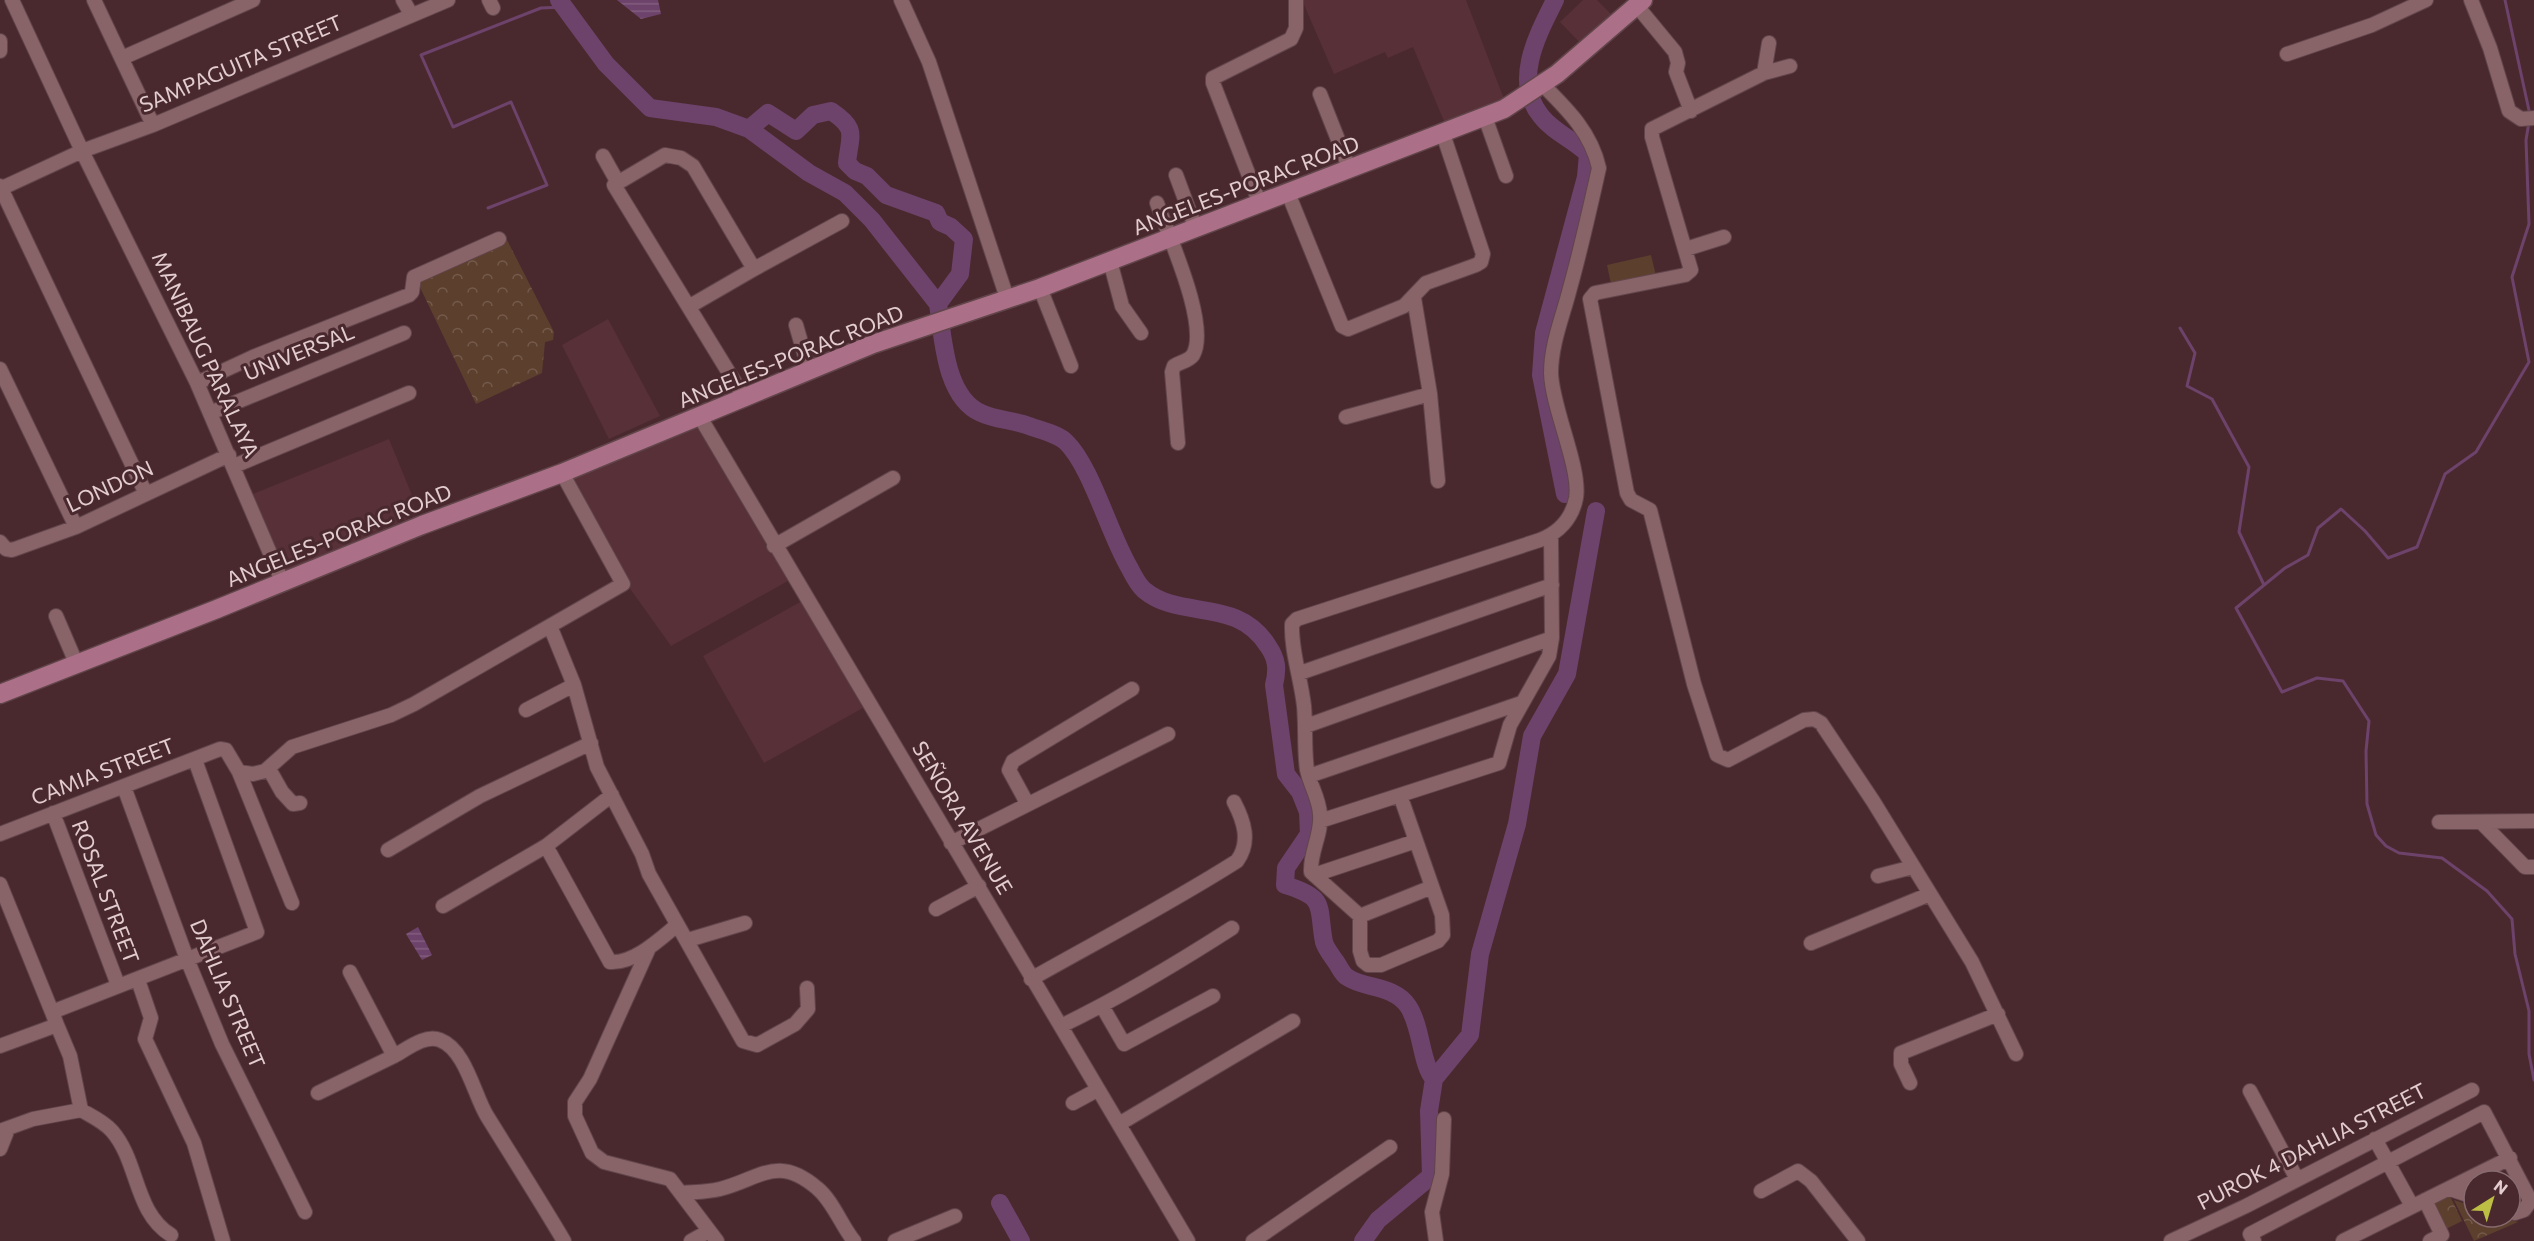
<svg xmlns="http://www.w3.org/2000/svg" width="2534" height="1241" font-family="Commissioner,sans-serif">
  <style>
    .built { fill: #583037 }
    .green { fill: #5d3f2d }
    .park { fill: url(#park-crowns) }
    .water { fill: url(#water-rules) }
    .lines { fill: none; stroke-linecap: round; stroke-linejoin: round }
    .stream { stroke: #6d436b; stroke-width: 3 }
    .river { stroke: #6d436b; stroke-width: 18 }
    .minor-casing { stroke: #61454a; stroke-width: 16 }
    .major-casing { stroke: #61454a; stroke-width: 21 }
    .minor { stroke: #886368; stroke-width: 14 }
    .major { stroke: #ab7088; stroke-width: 18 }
    .labels { text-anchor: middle; stroke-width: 6; stroke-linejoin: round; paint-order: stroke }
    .street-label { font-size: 21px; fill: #e3cdd0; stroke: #49292e }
  </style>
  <defs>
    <pattern id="park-crowns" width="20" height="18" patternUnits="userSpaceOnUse" patternTransform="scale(1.5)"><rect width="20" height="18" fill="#5d3f2d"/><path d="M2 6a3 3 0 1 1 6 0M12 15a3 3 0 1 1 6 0" fill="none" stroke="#745a4a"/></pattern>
    <pattern id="water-rules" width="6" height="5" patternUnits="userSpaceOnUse" patternTransform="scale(1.5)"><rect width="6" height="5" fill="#6d436b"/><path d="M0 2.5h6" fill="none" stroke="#825d7f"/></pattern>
  </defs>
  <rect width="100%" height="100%" fill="#49292e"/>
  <path class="built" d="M1302,0H1466L1504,99L1446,126L1413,47L1388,58L1385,52L1334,74Z
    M1583,0H1597L1615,18L1584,47L1560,22Z
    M608,319L660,416L609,439L562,345Z
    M698,424L788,581L671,646L626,583L569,476Z
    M389,439L414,500L412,501L417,515L284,571L253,494Z
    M802,601L863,708L764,763L703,656Z"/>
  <path class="green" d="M1651,255L1657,280L1612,289L1607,265Z"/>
  <path class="park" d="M507,240L554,332L553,340L545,342L542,373L476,404L417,281Z
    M2446,1195L2451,1198L2462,1221L2442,1231L2429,1203Z
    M2454,1200L2474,1207V1217H2501L2518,1222L2474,1241Z"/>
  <path class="water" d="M617,0H658L661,14L641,19Z
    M418,927L432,955L422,960L406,934Z"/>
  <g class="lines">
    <path class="stream" d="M2505,0L2530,115
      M2529,122L2526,140L2529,224L2512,277L2529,362L2476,452L2445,474L2417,547L2388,558L2365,531L2341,509L2318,528L2308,555L2285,568L2236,608L2282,692L2317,678L2343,681L2369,721L2366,751L2367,804L2376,835L2386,846L2399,853L2442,858L2487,891L2512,919L2515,954L2529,1011V1054L2534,1080
      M488,208L547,185L511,102L453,127L421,55L541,8L564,7
      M2180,328L2195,353L2187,386L2212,399L2249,467L2239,532L2264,585"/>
    <path class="river" d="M559,0L606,64L650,108L716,117L749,129L768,113L796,131L813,115L831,111C858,129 850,134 847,163L855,171L867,176L886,195L936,213L940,222L951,227L964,239L960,274L938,304C943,338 945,397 981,413C995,420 1014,420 1029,426C1040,430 1058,434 1066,442C1091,466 1109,533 1129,567C1133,575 1138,585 1144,590C1181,621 1237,596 1268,646C1277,659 1278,669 1274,685L1286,774L1300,792L1308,812L1309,834L1286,868L1285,885C1328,898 1317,906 1324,942C1326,949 1332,956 1336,962C1339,966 1342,974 1347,977C1364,989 1394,985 1408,1006C1422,1027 1421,1065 1434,1079L1429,1111L1431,1176L1378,1220L1363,1241
      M1555,0C1538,34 1512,81 1541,116C1553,132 1574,140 1588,154L1586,177L1544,333L1541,375L1565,494
      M749,129L809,173L845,193L872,220L938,304
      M1434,1079L1470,1035L1480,954L1517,824L1532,736L1567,674L1596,511
      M1000,1203L1021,1241"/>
    <g class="minor-casing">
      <path id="minor" d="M12,0L82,151L197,383L282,581
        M94,0L153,125
        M403,0L411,14
        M489,0L493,8
        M901,0L929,62L1007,298
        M2471,0L2490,48L2509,111L2521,119L2534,118
        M1637,6L1675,52L1678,63L1676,72L1691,111
        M0,41V51
        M2287,54L2372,25L2426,0
        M122,58L253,0
        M1790,66L1764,73L1652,129V137L1691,270L1685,275L1595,293L1590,299L1627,493L1631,500L1650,510L1694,684L1717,755L1728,760L1804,720L1814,719L1821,723L1873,801L1972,962L2016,1054
        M1764,73L1769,43
        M1320,94L1350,170
        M1485,117L1506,176
        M603,156L617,181
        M1176,175L1196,229
        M0,186L146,494
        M0,189L82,151L153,125L448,0
        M1288,193L1342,326L1348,329L1404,306L1426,283L1476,265L1481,262L1483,254L1443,134
        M1157,203C1168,235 1210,325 1193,355C1189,361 1180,362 1174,366L1172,372L1178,443
        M1260,204L1213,83V78L1291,39L1296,28V0
        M1686,249L1724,237
        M1110,261L1122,306L1141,333
        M754,269L842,221
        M1040,288L1071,366
        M690,306L754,269L693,166L681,158L665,155L614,185L745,399
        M796,325L809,370
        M0,369L76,527
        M197,383L253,357L409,295L412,292L414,277L499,239
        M1430,394L1438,481
        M210,413L404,333
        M700,417L1188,1241
        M1346,417L1430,394L1414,298
        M234,466L409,393
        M0,542L6,549L12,550L76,527L229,455
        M774,546L893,478
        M56,616L77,665
        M550,626L574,685L597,767L642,854L649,874L743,1041L757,1045L795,1024L808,1009L807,988
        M1300,673L1552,585
        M526,710L574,685
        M1306,726L1552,638
        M269,769L282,792L293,804L300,803
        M239,772L253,774L265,771L292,747L391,715L414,704L623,584L562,473
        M1309,776L1521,703
        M124,787L187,959L222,1044L305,1212
        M1400,795L1442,915L1443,935L1438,941L1381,965H1368L1363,961L1360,951V916L1311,872C1310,851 1322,835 1320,814C1319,798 1310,785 1307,770C1304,749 1306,727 1304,706C1301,679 1291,651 1292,624L1297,619L1540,540C1558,533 1572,519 1576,498C1581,468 1552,408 1551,373C1551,344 1563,316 1570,288C1581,249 1590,208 1599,168C1591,132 1567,109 1542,84
        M1027,803L1009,770L1013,761L1132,689
        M53,813L118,985
        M1320,821L1499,763L1510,725L1549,656L1552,638L1551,536
        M2439,822L2534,821
        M2481,822L2525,867H2534
        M0,834L220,749L226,750L239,772L292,903
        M951,843L1168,734
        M546,846L610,962C634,964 660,939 677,925
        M388,850L480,796L591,743
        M1314,875L1416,841
        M1878,876L1913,867
        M0,884L52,1012
        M443,906L546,846L612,795
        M936,909L979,886
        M1360,916L1432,887
        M688,940L745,923
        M1811,943L1930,894
        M649,948L590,1079L575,1102V1116L592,1153L604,1162L670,1179L717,1241
        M350,972L394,1056C407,1049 425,1034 440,1040C466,1050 474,1095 487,1116C513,1158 539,1199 564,1241
        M1031,979C1100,940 1171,903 1237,861C1251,842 1244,821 1234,802
        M138,980L151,1018L145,1039L194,1143L223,1241
        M1102,1006L1124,1044L1213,996
        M1061,1026C1121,997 1176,964 1232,928
        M0,1046L57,1025L52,1012L257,932L195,760
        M1910,1083L1901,1064V1053L1998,1014
        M2250,1091L2297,1179
        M318,1093L394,1056
        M1073,1103L1097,1090
        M81,1110C91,1116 103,1121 112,1131C139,1162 134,1212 171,1235
        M1119,1124L1293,1021
        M0,1131L33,1119L81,1110L70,1056L57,1025
        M2375,1139L2412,1206
        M0,1149L8,1129
        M2450,1189L2474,1197
        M1761,1191L1798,1171L1811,1181L1858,1241
        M683,1193C695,1192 708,1192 720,1189C760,1179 777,1154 817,1188C833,1201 841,1225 854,1241
        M2425,1200L2442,1235L2430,1241
        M691,1241L709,1231
        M895,1241L955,1216
        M1253,1241L1390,1147
        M1436,1241L1432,1212L1442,1174L1444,1119
        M2171,1241L2246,1206L2472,1090
        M2254,1241L2250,1234L2484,1112L2529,1198V1203L2524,1210L2515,1213L2510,1211
        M2343,1241L2510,1158"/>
    </g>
    <g class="major-casing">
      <path id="major" d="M0,694L217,609L422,525L562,473L873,344L1040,288L1504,109L1557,74L1643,0"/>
    </g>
    <use href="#minor" class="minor"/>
    <use href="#major" class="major"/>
  </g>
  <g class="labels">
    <g class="street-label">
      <text transform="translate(241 64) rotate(-23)" y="7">SAMPAGUITA STREET</text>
      <text transform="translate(1246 186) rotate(-21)" y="7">ANGELES-PORAC ROAD</text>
      <text transform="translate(299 353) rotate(-22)" y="7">UNIVERSAL</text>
      <text transform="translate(205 355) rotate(65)" y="7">MANIBAUG PARALAYA</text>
      <text transform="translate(791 357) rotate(-22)" y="7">ANGELES-PORAC ROAD</text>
      <text transform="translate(110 487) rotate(-25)" y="7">LONDON</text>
      <text transform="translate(339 536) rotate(-22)" y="7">ANGELES-PORAC ROAD</text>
      <text transform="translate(103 772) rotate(-21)" y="7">CAMIA STREET</text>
      <text transform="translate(962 818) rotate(59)" y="7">SEÑORA AVENUE</text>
      <text transform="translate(105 892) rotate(69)" y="7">ROSAL STREET</text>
      <text transform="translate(227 994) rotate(67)" y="7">DAHLIA STREET</text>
      <text transform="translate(2312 1147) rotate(-27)" y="7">PUROK 4 DAHLIA STREET</text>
    </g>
  </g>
  <g transform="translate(2492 1199) rotate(37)"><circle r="28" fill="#49292e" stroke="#876b6f" stroke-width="1.5"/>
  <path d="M0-4.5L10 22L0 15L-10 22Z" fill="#bcbf44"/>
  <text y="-9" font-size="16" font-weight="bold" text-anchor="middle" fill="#e3cdd0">N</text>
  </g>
</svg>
